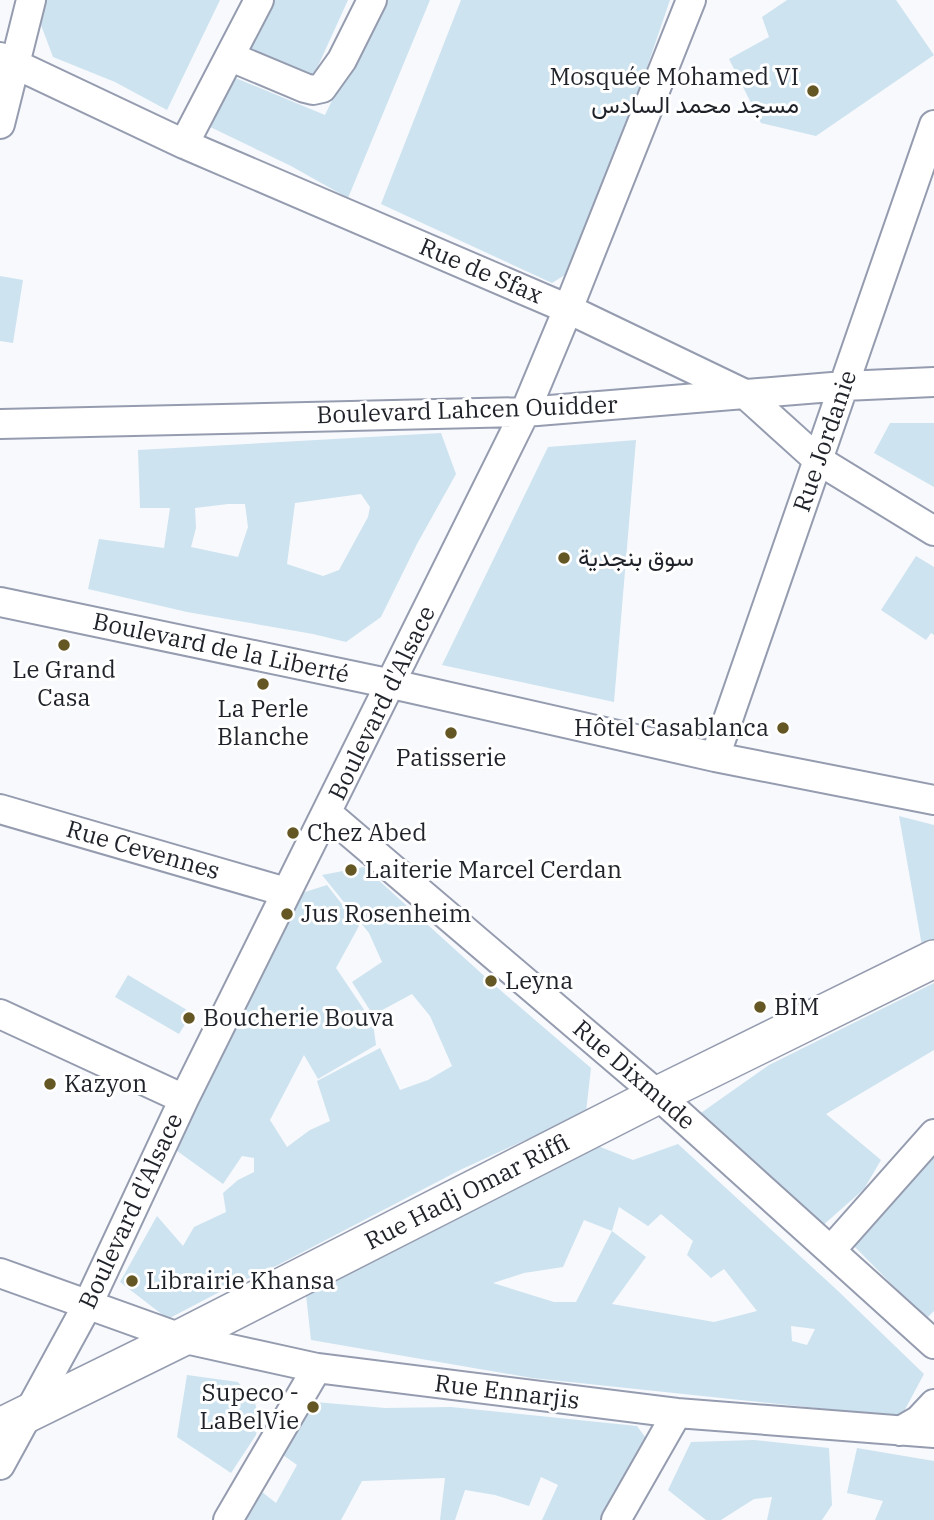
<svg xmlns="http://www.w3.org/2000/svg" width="934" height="1520" font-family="'IBM Plex Serif',Vazirmatn,serif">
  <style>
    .building { fill: #cde3ef; fill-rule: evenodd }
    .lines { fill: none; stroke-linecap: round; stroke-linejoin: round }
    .minor-casing { stroke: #959caf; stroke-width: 32 }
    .tertiary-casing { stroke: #959caf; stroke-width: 40 }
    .minor { stroke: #fff; stroke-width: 28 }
    .tertiary { stroke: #fff; stroke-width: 37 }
    .poi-dot { fill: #655724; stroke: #fff; stroke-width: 2.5 }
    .labels { text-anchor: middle; stroke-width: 6; stroke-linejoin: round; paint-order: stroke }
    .poi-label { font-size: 24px; fill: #1f2229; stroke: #fff; text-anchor: start }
    .street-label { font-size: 24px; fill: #1f2229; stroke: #fff }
  </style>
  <rect width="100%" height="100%" fill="#f7f9fd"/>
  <path class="building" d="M43,0H220L167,110L115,82L53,57L38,17Z
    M272,0H348L313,77L249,49Z
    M380,0H430L348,198L291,166L206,125L226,74L325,115Z
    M461,0H670L579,266L552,283L381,204Z
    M787,0H896L934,55L816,136L761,123L729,59L769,37L762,17Z
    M0,276L23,280L13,343L0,341Z
    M890,423H934V487L874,453Z
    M441,433L456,474L417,544L381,617L346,642L313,634L187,612L88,589L99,539L164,548L170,508H140L138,450ZM361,494L370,507L368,517L339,570L323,576L287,564L295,503ZM228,504H245L248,527L238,557L191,547L196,528L195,508Z
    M636,440L614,702L442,665L548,447Z
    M916,556L934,567V635L931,633L926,640L881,610Z
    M899,816L934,825V940L922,946Z
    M364,867L492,983L591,1068L586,1112L460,1170L278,1265L227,1288L168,1319L120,1282L157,1216L183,1246L194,1227L226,1212L223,1193L238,1180L254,1172V1158L242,1156L223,1184L173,1148L302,893L327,885L359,926L336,968L373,1023L376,1045L318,1079L304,1055L270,1120L287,1147L310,1130L330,1121L317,1081L380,1048L400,1090L428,1080L452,1066L430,1016L412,994L373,1015L352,982L382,962L369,933L322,875Z
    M128,975L192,1013L179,1034L115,997Z
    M934,983V1050L826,1114L881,1160L864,1189L821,1227L698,1115L769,1065Z
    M588,1142L633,1160L678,1144L837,1290L924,1374L901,1417L532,1378L311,1340L306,1295ZM619,1207L648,1226L661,1214L693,1241L687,1255L711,1278L724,1269L757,1311L714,1322L612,1304L646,1257L612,1231L576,1302H554L493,1283L524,1273L563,1267L584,1220L612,1231ZM791,1326L815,1329L807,1345L792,1341Z
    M934,1152V1311L926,1319L853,1245Z
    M187,1375L238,1382L255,1403L259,1418L256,1435L231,1473L177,1437Z
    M315,1402L385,1408L451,1407L637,1426L651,1445L608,1520H542L558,1485L541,1477L529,1506L495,1495L465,1490L455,1520H440L445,1478L362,1481L341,1520H246L262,1492L276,1503L297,1465L283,1455Z
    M754,1440L829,1448L832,1505L822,1520H767L772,1497L754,1499L721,1520H706L668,1490L691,1442Z
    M857,1448L934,1461V1520H875L883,1501L847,1493Z"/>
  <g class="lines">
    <g class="minor-casing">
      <path id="minor" d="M0,57L184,144L568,309L745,394L818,460L934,531
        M231,57L305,88L313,90L322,88L342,60L372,0
        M0,124L31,0
        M184,144L259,0
        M0,424L525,412L844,386L934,382
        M0,602L392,684L715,757L934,800
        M715,757L934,125
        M0,809L286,892
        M327,813L658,1095L934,1344
        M0,1014L184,1099
        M831,1250L934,1134
        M0,1273L181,1338L317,1368L677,1413L934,1433
        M900,1431L919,1420L934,1404
        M0,1465L88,1304L184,1099L525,412L568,309L691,0
        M228,1520L317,1368
        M616,1520L677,1413"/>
    </g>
    <g class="tertiary-casing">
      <path id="tertiary" d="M0,1427L181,1338L658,1095L934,959"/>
    </g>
    <use href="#minor" class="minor"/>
    <use href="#tertiary" class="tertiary"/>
  </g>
  <g class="poi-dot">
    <circle cx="813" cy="91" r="7"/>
    <circle cx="564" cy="558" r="7"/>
    <circle cx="64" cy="645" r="7"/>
    <circle cx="263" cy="684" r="7"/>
    <circle cx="783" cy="728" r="7"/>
    <circle cx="451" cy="733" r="7"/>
    <circle cx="293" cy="833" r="7"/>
    <circle cx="351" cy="870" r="7"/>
    <circle cx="287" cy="914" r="7"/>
    <circle cx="491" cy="981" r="7"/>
    <circle cx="760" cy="1007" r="7"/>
    <circle cx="189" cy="1018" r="7"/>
    <circle cx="50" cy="1084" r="7"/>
    <circle cx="132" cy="1281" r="7"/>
    <circle cx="313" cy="1407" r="7"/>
  </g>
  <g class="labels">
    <g class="poi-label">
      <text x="799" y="85" text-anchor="end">Mosquée Mohamed VI<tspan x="799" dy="28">مسجد محمد السادس</tspan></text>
      <text x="578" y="566">سوق بنجدية</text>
      <text x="64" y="678" text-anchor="middle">Le Grand<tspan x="64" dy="28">Casa</tspan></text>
      <text x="263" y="717" text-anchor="middle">La Perle<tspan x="263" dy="28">Blanche</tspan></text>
      <text x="769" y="736" text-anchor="end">Hôtel Casablanca</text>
      <text x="451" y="766" text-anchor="middle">Patisserie</text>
      <text x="307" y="841">Chez Abed</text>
      <text x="365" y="878">Laiterie Marcel Cerdan</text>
      <text x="301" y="922">Jus Rosenheim</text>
      <text x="505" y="989">Leyna</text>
      <text x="774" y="1015">BİM</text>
      <text x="203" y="1026">Boucherie Bouva</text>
      <text x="64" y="1092">Kazyon</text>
      <text x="146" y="1289">Librairie Khansa</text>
      <text x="299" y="1401" text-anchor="end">Supeco -<tspan x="299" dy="28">LaBelVie</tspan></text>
    </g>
    <g class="street-label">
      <text transform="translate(481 271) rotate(23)" y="8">Rue de Sfax</text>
      <text transform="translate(467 410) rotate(-2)" y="8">Boulevard Lahcen Ouidder</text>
      <text transform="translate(825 441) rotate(-71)" y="8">Rue Jordanie</text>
      <text transform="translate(221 648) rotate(12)" y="8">Boulevard de la Liberté</text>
      <text transform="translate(382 703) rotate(-64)" y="8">Boulevard d'Alsace</text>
      <text transform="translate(143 850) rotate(16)" y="8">Rue Cevennes</text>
      <text transform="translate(634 1075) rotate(41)" y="8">Rue Dixmude</text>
      <text transform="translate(467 1192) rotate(-27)" y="8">Rue Hadj Omar Riffi</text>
      <text transform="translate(131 1211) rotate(-65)" y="8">Boulevard d'Alsace</text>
      <text transform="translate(507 1392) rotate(7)" y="8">Rue Ennarjis</text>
    </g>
  </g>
</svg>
